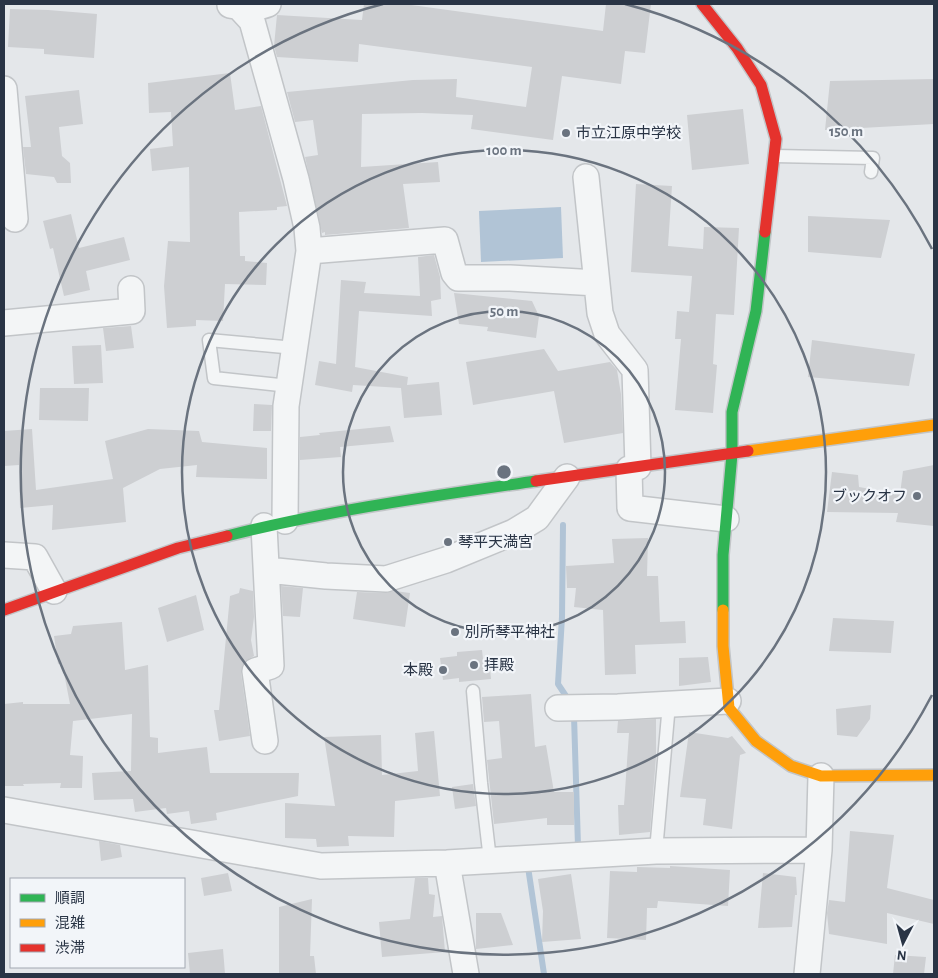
<svg xmlns="http://www.w3.org/2000/svg" width="938" height="978" font-family="'Alegreya Sans','Noto Sans JP',sans-serif">
  <style>
    .water { fill: #b1c4d6 }
    .lines { fill: none; stroke-linecap: round; stroke-linejoin: round }
    .stream { stroke: #b1c4d6; stroke-width: 6 }
    .building { fill: #cdcfd2 }
    .lane-casing { stroke: #c2c5c8; stroke-width: 15 }
    .street-casing { stroke: #c2c5c8; stroke-width: 28 }
    .fast-casing { stroke: #c2c5c8; stroke-width: 14 }
    .slow-casing { stroke: #c2c5c8; stroke-width: 14 }
    .jam-casing { stroke: #c2c5c8; stroke-width: 14 }
    .lane { stroke: #f3f5f6; stroke-width: 12 }
    .street { stroke: #f3f5f6; stroke-width: 25 }
    .fast { stroke: #30b455; stroke-width: 11 }
    .slow { stroke: #ff9f0a; stroke-width: 11 }
    .jam { stroke: #e5322d; stroke-width: 11 }
    .ring { fill: none; stroke: #6a737f; stroke-width: 2.5 }
    .poi-dot { fill: #6a737f; stroke: #f2f5f9; stroke-width: 2 }
    .labels { text-anchor: middle; stroke-width: 4.5; stroke-linejoin: round; paint-order: stroke }
    .poi-label { font-size: 15px; fill: #293445; stroke: #f2f5f9; text-anchor: start }
    .centre { fill: #6a737f; stroke: #f2f5f9; stroke-width: 2.5 }
    .ring-label { font-size: 15px; text-anchor: middle; font-weight: bold; fill: #6a737f; stroke: #f2f5f9; stroke-width: 4.5; stroke-linejoin: round; paint-order: stroke }
  </style>
  <rect width="100%" height="100%" fill="#e4e7ea"/>
  <path class="water" d="M561,207L563,258L481,262L479,211Z"/>
  <g class="lines">
    <path class="stream" d="M563,525L562,617L558,684L568,699
      M574,716L578,846H575
      M528,867L544,974"/>
  </g>
  <path class="building" d="M364,4H404L603,31L606,4H651L645,53L625,51L621,84L562,76L553,140L471,129L473,115L422,113L362,114L361,167L438,162L440,182L403,184L409,228L325,235V232L322,233L305,157L318,155L313,120L295,122L287,92L413,80L457,79L456,97L526,107L532,67L359,44L358,62L277,57L274,46L277,15L362,20Z
    M10,9L48,10L97,14L94,58L44,54V49L8,47Z
    M230,73L235,110L261,106L287,206L277,207V210L239,212L240,256H245V261L267,263L266,285L225,284L223,321L196,320V326L167,328L164,286L168,241L190,242L189,167L152,171L150,149L173,146L171,112L149,113L148,83Z
    M934,79V124L825,130L830,81Z
    M79,90L83,124L59,127L62,156L70,163L71,183H57L54,177L26,174L23,147H31L25,96Z
    M743,109L749,164L692,170L687,115Z
    M636,184L672,186L668,246L703,249L704,227L739,228L734,315L716,314L713,364L717,365L713,413L675,410L681,339H675L677,311L689,312L692,276L631,272Z
    M71,214L79,248L124,237L130,260L86,271L90,290L64,296L53,248L50,249L43,221Z
    M808,216L890,220L881,258L808,252Z
    M434,255L440,277L441,299L431,301L432,316L359,311L355,367L408,377L407,385L439,382L442,415L404,418L401,388L353,385L352,392L315,385L319,361L336,364L341,280L366,282L364,293L420,296L418,257Z
    M454,293L532,301L539,316L536,338L487,331L488,327L459,324Z
    M131,326L134,348L106,351L103,328Z
    M812,340L915,354L909,386L808,377Z
    M101,345L103,383L74,384L72,346Z
    M544,349L558,371L610,362L617,370L621,394L623,433L564,443L554,391L473,405L466,362Z
    M40,388H89L88,421L39,420Z
    M254,404L272,405L271,431H253Z
    M390,426L394,442L340,447L341,457L300,460V437L320,435L319,433Z
    M32,429L36,490L113,479L105,441L148,429L199,431L202,442L267,448V479L196,477L197,465L160,469L123,488L126,522L52,530L53,505L20,508L19,465L4,466V431Z
    M934,465V526L896,522L898,513L827,512L832,472L858,475L859,487L900,494L903,471Z
    M648,538L647,576H658L660,622L685,621L686,643L635,645L636,674L605,675L603,610L574,607L576,588H567L566,566L614,563L612,539Z
    M281,586L303,588L300,617L283,616Z
    M240,588L253,591L254,617L251,640L254,656L245,661L242,666L241,673L250,736L219,741L214,710H219L230,596L239,593Z
    M395,591L410,593L405,627L353,619L357,592L385,593Z
    M196,595L204,630L167,642L158,608Z
    M833,618L894,621L891,653L829,651Z
    M122,622L125,670L148,665L150,737L158,738V753L207,747L210,773H299L298,796L216,813L217,820L191,824L189,811L167,814L166,808L135,812L133,799L94,800L92,773L131,771L132,714L73,721L70,755L83,756L82,788H60L61,783L23,784L24,786H4V704L23,702V704H70L62,663L58,664L54,636L71,634L73,626Z
    M482,650L483,659H489L491,679L459,682V678L443,680L440,658L457,656V652Z
    M708,657L711,682L679,686V658Z
    M531,694L535,747L546,745L554,792H574V825H547V818L494,824L487,760L502,758L499,721L484,722L482,697Z
    M871,705L870,719L857,737L837,735L836,709Z
    M656,719V757L650,832L619,835L618,805H624L629,733H617L618,721Z
    M434,731L440,796L395,801L394,837L348,836L349,846L317,847L316,839L285,838V803L335,806L324,737L381,735L382,775L418,771L415,733Z
    M689,732L728,738L732,736L746,753L740,755L732,829L703,825L706,799L680,797Z
    M473,784L476,806L455,809L452,787Z
    M850,831L894,835L887,888L934,900V924L887,913V944L829,934L827,913L829,900L845,902Z
    M99,841L120,845L122,857L101,861Z
    M670,866L730,870L728,906L658,901L657,908H647L646,940L607,938L610,871L637,872V867L670,868Z
    M228,873L232,891L204,896L201,878Z
    M763,873L796,877L797,895H795L792,927L758,928Z
    M571,874L581,939L542,942L543,911L538,879Z
    M415,878H428L429,894L435,895L433,917L442,916L445,952L382,957L379,922L410,919Z
    M312,899L310,956H314L316,974H279V907Z
    M476,913H501L513,945L476,949Z
    M223,949L225,974H190L188,953Z
    M895,955L926,957L924,974H893Z"/>
  <g class="lines">
    <g class="lane-casing">
      <path id="lane" d="M775,156L873,158L871,172
        M289,386L214,378L209,340L295,348
        M473,691L481,783L490,860
        M656,851L669,704"/>
    </g>
    <g class="street-casing">
      <path id="street" d="M240,4V8L252,21L296,179L307,228L309,251L286,406L285,521
        M230,5C243,8 256,9 268,4
        M4,89L15,219
        M586,177L600,313L607,334L635,370L638,467
        M309,251L445,240L454,273L458,278H510L597,283
        M4,323L132,311L131,289
        M629,469L630,508L726,519
        M264,526L271,666L255,671L265,741
        M4,555L35,557L54,591
        M267,570L326,576L386,579L446,560L514,532L537,518L567,477
        M558,708L618,707L728,701
        M4,810L321,866L447,863L656,851L819,850
        M447,863L466,974
        M807,974L819,850L821,776"/>
    </g>
    <g class="fast-casing">
      <path id="fast" d="M227,536C329,510 433,496 536,481
        M723,610V555L732,454V412L756,311L765,232"/>
    </g>
    <g class="slow-casing">
      <path id="slow" d="M748,451L934,425
        M723,610V646L729,708L756,741L791,766L821,776L934,775"/>
    </g>
    <g class="jam-casing">
      <path id="jam" d="M702,4L737,48L761,85L776,139L765,232
        M536,481L748,451
        M4,610L178,548L227,536"/>
    </g>
    <use href="#lane" class="lane"/>
    <use href="#street" class="street"/>
    <use href="#fast" class="fast"/>
    <use href="#slow" class="slow"/>
    <use href="#jam" class="jam"/>
  </g>
  <g class="ring">
    <circle cx="504" cy="472" r="161"/>
    <circle cx="504" cy="472" r="322"/>
    <path d="M932 695A483 483 0 1 1 383 4M625 4A483 483 0 0 1 932 249"/>
  </g>
  <g class="poi-dot">
    <circle cx="566" cy="133" r="5"/>
    <circle cx="917" cy="496" r="5"/>
    <circle cx="448" cy="542" r="5"/>
    <circle cx="455" cy="632" r="5"/>
    <circle cx="474" cy="665" r="5"/>
    <circle cx="443" cy="670" r="5"/>
  </g>
  <g class="labels">
    <g class="poi-label">
      <text x="576" y="138">市立江原中学校</text>
      <text x="907" y="501" text-anchor="end">ブックオフ</text>
      <text x="458" y="547">琴平天満宮</text>
      <text x="465" y="637">別所琴平神社</text>
      <text x="484" y="670">拝殿</text>
      <text x="433" y="675" text-anchor="end">本殿</text>
    </g>
  </g>
  <circle cx="504" cy="472" r="8" class="centre"/>
  <g class="ring-label">
    <text x="846" y="136">150 m</text>
    <text x="504" y="155">100 m</text>
    <text x="504" y="316">50 m</text>
  </g>
  <rect width="938" height="978" fill="none" stroke="#293445" stroke-width="10"/>
  <rect x="10" y="878" width="175" height="90" fill="#f2f5f9" stroke="#a2a8b1"/>
  <rect x="20" y="894" width="25" height="8" fill="#30b455" stroke="#a2a8b1"/>
  <text x="55" y="903" font-size="15" fill="#293445">順調</text>
  <rect x="20" y="919" width="25" height="8" fill="#ff9f0a" stroke="#a2a8b1"/>
  <text x="55" y="928" font-size="15" fill="#293445">混雑</text>
  <rect x="20" y="944" width="25" height="8" fill="#e5322d" stroke="#a2a8b1"/>
  <text x="55" y="953" font-size="15" fill="#293445">渋滞</text>
  <g transform="translate(903 943) rotate(186)" stroke="#f2f5f9" stroke-width="4" paint-order="stroke">
  <path d="M0-4L9 19L0 12L-9 19Z" fill="#293445"/>
  <text y="-8" font-size="14" font-weight="bold" text-anchor="middle" fill="#293445">N</text>
  </g>
</svg>
